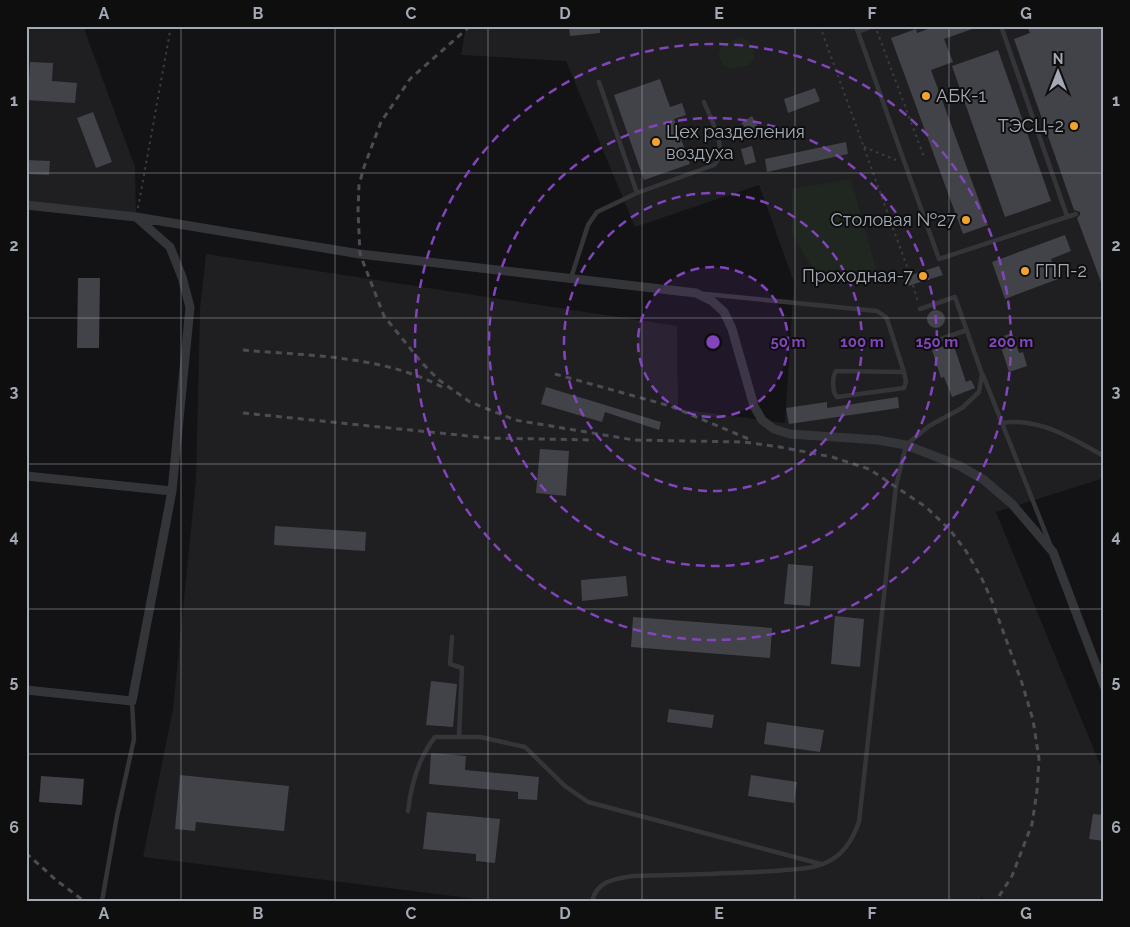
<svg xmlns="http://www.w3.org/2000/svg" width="1130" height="927" font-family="Raleway,sans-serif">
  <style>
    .built { fill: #1f1f21 }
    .green { fill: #1f2720 }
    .building { fill: #424348 }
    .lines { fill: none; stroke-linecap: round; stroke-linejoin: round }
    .path { stroke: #3a3c40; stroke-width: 2; stroke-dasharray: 2.5 4; stroke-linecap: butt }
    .service { stroke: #343539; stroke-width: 4.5 }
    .minor { stroke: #343539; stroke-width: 9 }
    .rail { stroke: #4b4d53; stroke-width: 3; stroke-dasharray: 6 5; stroke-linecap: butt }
    .grid { fill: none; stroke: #a4aab5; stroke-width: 1; stroke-opacity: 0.55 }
    .ring { fill: none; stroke: #8345bd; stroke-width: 2.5; stroke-dasharray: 9 6 }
    .poi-dot { fill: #f2a32d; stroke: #0e0e0f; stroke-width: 2 }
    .labels { text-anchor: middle; stroke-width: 4; stroke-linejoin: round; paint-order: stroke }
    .poi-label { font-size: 18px; fill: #a4aab5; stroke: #0e0e0f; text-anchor: start }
    .centre { fill: #8345bd; stroke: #0e0e0f; stroke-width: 2.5 }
    .ring-label { font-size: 15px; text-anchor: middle; font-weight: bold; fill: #8345bd; stroke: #0e0e0f; stroke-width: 4; stroke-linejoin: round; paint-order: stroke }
    .neatline { fill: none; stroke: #a4aab5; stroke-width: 2 }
    .grid-label { font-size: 16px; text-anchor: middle; font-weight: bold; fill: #a4aab5 }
  </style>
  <rect width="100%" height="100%" fill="#131315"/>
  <path class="built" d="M26,26H83L135,167L136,217L26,205Z
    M466,26H1104V478L996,512L1104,774V901H983V896L978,901H492L143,857L173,709L196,479L200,309L206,254L677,326L678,409L785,423L794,282L759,185L635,227L566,61L461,55Z"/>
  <path class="green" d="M743,37C752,43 754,49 754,59L749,65L729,69C707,53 724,41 743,37Z
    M851,179L877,273L845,272L818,277L792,235V189Z"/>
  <path class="building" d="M569,26H600V33L570,36Z
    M936,26L978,27L944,39L953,62L931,70L988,225L963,234L891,38L916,29L917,33Z
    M1027,26H1104V290L1077,218L1080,215V212L1074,210L1014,39L1030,33Z
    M998,50L1051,201L1005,217L952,66Z
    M30,62L53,63L52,81L77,83L75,103L26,100V80H29Z
    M660,79L670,107L682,103L686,115L674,119L690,164L644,180L614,95Z
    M815,88L820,101L788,113L784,99Z
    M93,112L112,162L96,168L77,118Z
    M752,116L760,130L745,136L746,128L741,123Z
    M846,142L848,154L767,172L765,159Z
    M752,146L756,162L745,165L741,149Z
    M26,160L50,161L49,175L26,174Z
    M1065,235L1071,251L1051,259L1058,279L1005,299L992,262Z
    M939,266L943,275L908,286L905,277Z
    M78,278H100L99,348H77Z
    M927 319a9 9 0 1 1 18 0a9 9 0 1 1-18 0Z
    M1012,333L1019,353L1023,352L1027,366L1009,372L998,338Z
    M953,343L966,382L971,380L975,388L952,397L944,377L941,378L932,350Z
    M546,387L661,422L659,430L605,412L602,422L541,404Z
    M898,397L899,408L789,424L786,408L827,402V408Z
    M540,449L569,451L566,496L536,493Z
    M275,526L366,532L365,551L274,545Z
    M788,564L813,566L810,606L784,604Z
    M626,576L628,596L582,601L581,580Z
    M835,616L864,619L860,667L831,664Z
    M633,617L772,628L770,658L631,647Z
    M431,681L457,684L453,727L426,725Z
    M669,709L714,715L712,728L667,722Z
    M767,722L824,730L820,752L764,744Z
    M431,753L466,756L465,770L539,777L537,800L518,799V792L429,784Z
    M180,775L289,786L284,831L196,822L195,831L175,829Z
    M751,775L797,782L794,803L748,796Z
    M41,776L84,779L82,805L39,802Z
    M427,812L500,819L495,863L476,861V854L423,849Z
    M1093,814L1104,815V841L1089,839Z"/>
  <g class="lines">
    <path class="path" d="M820,26L910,275
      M877,31L924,157
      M864,147L896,160
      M138,208L171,26
      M913,285L918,302"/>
    <path class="service" d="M856,26L858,32L873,26
      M1001,26L1067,216
      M858,32L939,259L1076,214
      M599,82L637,193L714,165C729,149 711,120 704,102
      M571,278L588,225L597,212L637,193
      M705,294L877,311L886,317L888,322L904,372L906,382L904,388L837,397C832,392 832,377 836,371L904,372
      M932,342L967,330
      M983,375L1050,544
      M1002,423C1040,417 1072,439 1104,456
      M452,637L450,664L462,668L459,737
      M408,811C411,784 418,759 435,737H480L525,747L565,786L588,802L821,864
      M102,901L117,816L134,739L132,701
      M592,901C597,881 614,879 632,876C680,875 727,874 774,871C790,869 808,870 823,864C843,856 852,841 859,822L896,486L906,445L929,426L962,408L979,392L982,374L955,297L920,309"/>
    <path class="minor" d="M26,205L136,217L360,254L696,293L712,301L724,312L732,329L754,406L762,420L774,429L790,434L878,440L906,445L960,466L984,480L1012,504L1053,552L1104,686
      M26,476L172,491
      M26,690L132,701L172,491L190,307L182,277L170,247L136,217"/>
    <path class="rail" d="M470,26L410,79L381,122L364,167L359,185L358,211L360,254L384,316L422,363L439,380L470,402L515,420L634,440L743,442L780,447L832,457L869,469L926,507L950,530L966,551L982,579L992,601L1022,683L1033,720L1039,759L1037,791L1032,824L1012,876L996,901
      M243,350C309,356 381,355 442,387
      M555,374L670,406L751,440
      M243,413L488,438L594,440
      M26,853L56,880L84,901"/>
  </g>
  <path class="grid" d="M181,26V901M335,26V901M488,26V901M642,26V901M795,26V901M949,26V901M26,173H1104M26,318H1104M26,464H1104M26,609H1104M26,754H1104"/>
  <circle cx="713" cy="342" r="75" fill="#8345bd" fill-opacity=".12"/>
  <g class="ring">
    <circle cx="713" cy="342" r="75"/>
    <circle cx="713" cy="342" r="149"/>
    <circle cx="713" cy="342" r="224"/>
    <circle cx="713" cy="342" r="298"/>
  </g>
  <g class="poi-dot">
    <circle cx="926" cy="96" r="5"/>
    <circle cx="1074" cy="126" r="5"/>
    <circle cx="656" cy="142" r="5"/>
    <circle cx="966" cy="220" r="5"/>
    <circle cx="1025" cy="271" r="5"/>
    <circle cx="923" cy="276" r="5"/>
  </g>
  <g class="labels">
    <g class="poi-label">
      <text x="936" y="102">АБК-1</text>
      <text x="1064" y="132" text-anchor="end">ТЭСЦ-2</text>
      <text x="666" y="138">Цех разделения<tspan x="666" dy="21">воздуха</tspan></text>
      <text x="956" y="226" text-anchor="end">Столовая №27</text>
      <text x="1035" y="277">ГПП-2</text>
      <text x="913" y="282" text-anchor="end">Проходная-7</text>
    </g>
  </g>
  <circle cx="713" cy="342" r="8" class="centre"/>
  <g class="ring-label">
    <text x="788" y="347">50 m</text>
    <text x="862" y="347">100 m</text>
    <text x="937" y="347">150 m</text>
    <text x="1011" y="347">200 m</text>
  </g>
  <rect width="1130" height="927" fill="none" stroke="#0e0e0f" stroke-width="55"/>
  <g transform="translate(1058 72)" stroke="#0e0e0f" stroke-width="4" paint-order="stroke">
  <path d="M0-4L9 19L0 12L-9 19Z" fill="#a4aab5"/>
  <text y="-8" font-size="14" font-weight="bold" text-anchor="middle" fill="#a4aab5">N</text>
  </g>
  <rect x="28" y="28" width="1074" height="872" class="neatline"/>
  <g class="grid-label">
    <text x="104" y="19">A</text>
    <text x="258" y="19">B</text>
    <text x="411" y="19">C</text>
    <text x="565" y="19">D</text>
    <text x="719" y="19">E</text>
    <text x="872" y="19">F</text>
    <text x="1026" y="19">G</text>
    <text x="14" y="106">1</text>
    <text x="1116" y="106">1</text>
    <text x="14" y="251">2</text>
    <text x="1116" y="251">2</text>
    <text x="14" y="397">3</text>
    <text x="1116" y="397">3</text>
    <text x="14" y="542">4</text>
    <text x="1116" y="542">4</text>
    <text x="14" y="687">5</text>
    <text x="1116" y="687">5</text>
    <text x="14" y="833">6</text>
    <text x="1116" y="833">6</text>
    <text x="104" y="919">A</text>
    <text x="258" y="919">B</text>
    <text x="411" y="919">C</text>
    <text x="565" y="919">D</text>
    <text x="719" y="919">E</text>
    <text x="872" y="919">F</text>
    <text x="1026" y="919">G</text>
  </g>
</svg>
